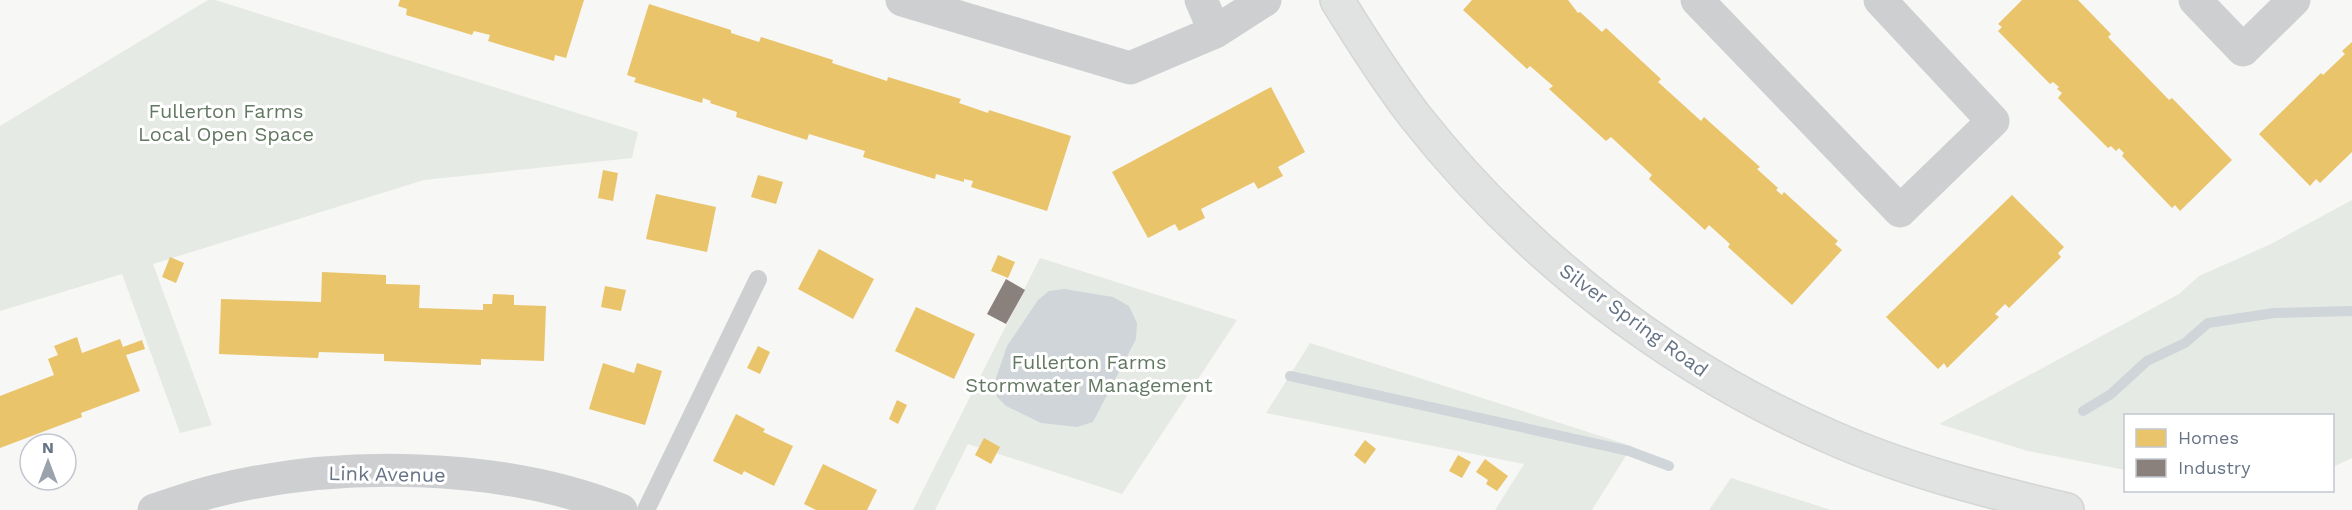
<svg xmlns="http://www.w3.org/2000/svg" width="2352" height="510" font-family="'Work Sans',sans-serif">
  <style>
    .green { fill: #e6eae4 }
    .water { fill: #cfd5d9 }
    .homes { fill: #e9c46a }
    .industry { fill: #8a817c }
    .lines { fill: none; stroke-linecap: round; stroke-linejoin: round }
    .stream { stroke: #cfd5d9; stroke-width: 10 }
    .secondary-casing { stroke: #d4d5d5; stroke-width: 36 }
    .service { stroke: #cecfd1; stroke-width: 18 }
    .minor { stroke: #cecfd1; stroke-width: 33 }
    .secondary { stroke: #e1e2e2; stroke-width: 33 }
    .labels { text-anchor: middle; stroke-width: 6; stroke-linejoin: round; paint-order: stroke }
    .park-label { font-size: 20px; fill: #637862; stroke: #fff }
    .street-label { font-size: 20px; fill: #677486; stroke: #fff }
  </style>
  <rect width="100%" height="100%" fill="#f7f7f6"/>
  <path class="green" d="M208,0H215L638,132L632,158L424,180L153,264L212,425L180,433L122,274L0,311V126Z
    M2352,200V458L2333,467L2332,416H2126L2125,470L2028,451L1939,424L2179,294L2199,276L2271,244Z
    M1040,258L1237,320L1122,494L968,444L935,510H913Z
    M1310,343L1632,446L1592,510H1495L1524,464L1266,413Z
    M1731,478L1831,510H1832H1709Z"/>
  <path class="water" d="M1064,289L1113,297L1129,306L1137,323L1136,339L1093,422L1077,427L1041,423L1006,406L997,397L995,381L1007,346L1038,300L1049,291Z"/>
  <path class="homes" d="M400,0H584L566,58L555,55L554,61L488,41L490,35L474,31L472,35L406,15L407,9L398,6Z
    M1472,0H1568L1578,13L1580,12L1602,32L1606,28L1661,79L1658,82L1701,121L1704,117L1760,167L1757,169L1778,188L1776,190L1782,195L1784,192L1838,241L1835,244L1842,250L1792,305L1728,247L1730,244L1709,225L1705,230L1649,179L1652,175L1611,137L1606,141L1549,89L1553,86L1530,66L1527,69L1463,10Z
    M2022,0H2078L2111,34L2108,37L2169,100L2172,98L2232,160L2180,211L2175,205L2172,208L2122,156L2124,153L2119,148L2116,151L2111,146L2108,148L2058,98L2062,93L2057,89L2059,87L2053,82L2050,84L1998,31L2002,27L1998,24Z
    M649,4L731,30V33L759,42L761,37L833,60L832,63L887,81L888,77L961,99L959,103L988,113L989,110L1071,136L1047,211L971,187L973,181L964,179V182L936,174L935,179L863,157L865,151L809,134L807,140L736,117L737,112L710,103L711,101L703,98L702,103L634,82L636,78L627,75Z
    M2352,42V152L2320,183L2316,179L2310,186L2259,134L2321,73L2323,75L2345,54L2342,51Z
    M1271,87L1305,152L1278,167L1283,176L1258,189L1254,182L1201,209L1205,218L1179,231L1175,224L1148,238L1112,172Z
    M603,170L618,173L613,201L598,198Z
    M758,175L783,182L776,204L751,197Z
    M656,194L716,207L707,252L646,239Z
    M2012,195L2064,247L2058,253L2061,257L2009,308L2005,304L1995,314L1999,317L1947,368L1944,363L1938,369L1886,317Z
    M819,249L874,279L853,319L798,289Z
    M998,255L1015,262L1008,278L991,271Z
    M170,257L184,263L176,283L162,277Z
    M322,272L386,275V284L420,285L419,308L483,310V304H492L493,294L514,295V305L546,306L544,361L481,359V365L384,361V354L319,352L318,358L219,354L221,299L321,302Z
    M605,286L626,290L621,311L601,307Z
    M916,307L975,334L954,379L895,351Z
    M77,337L82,353L120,339L123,347L142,340L145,349L126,355L140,391L81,413L82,417L0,448V396L54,375L48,359L58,355L54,346Z
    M758,346L770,352L760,374L747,368Z
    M603,363L634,373L637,363L662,371L645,425L589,409Z
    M897,400L907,405L898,424L889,419Z
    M736,414L765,429L763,432L793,446L774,486L744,471L742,475L713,461Z
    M984,438L1000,447L991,464L975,455Z
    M1365,440L1376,449L1365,464L1354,455Z
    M1458,455L1471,462L1462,478L1449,471Z
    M1485,459L1508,476L1497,491L1486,484L1488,480L1476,472Z
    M823,464L877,490L867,510H816L804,504Z"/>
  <path class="industry" d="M1006,279L1025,290L1006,324L987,314Z"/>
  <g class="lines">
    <path class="stream" d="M1290,376L1629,451L1669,466
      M2083,411L2111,394L2147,361L2185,343L2208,323L2274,313L2352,311"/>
    <g class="secondary-casing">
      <path id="secondary" d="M1337,0C1361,39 1386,78 1414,115C1524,255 1670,368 1833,438C1908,471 1988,491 2067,510"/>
    </g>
    <path class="service" d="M646,510L758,279"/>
    <path class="minor" d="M902,0L1130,68L1215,32L1265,0
      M1201,0L1215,32
      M1697,0L1900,211L1993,121L1880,0
      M2195,0L2243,50L2294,0
      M154,510C174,504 194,496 215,491C338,460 502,462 621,510"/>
    <use href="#secondary" class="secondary"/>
  </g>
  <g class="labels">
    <g class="park-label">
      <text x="226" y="118">Fullerton Farms<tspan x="226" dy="23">Local Open Space</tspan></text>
      <text x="1089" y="369">Fullerton Farms<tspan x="1089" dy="23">Stormwater Management</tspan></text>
    </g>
    <g class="street-label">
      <text transform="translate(1634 320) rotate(36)" y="7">Silver Spring Road</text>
      <text transform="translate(387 474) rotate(1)" y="7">Link Avenue</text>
    </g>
  </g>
  <rect x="2124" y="414" width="210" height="78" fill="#ffffff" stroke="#c2c7cf" stroke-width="1.5"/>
  <rect x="2136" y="429" width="30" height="18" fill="#e9c46a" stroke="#c2c7cf" stroke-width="1.5"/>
  <text x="2178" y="444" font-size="18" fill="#677486">Homes</text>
  <rect x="2136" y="459" width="30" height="18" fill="#8a817c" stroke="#c2c7cf" stroke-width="1.5"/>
  <text x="2178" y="474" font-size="18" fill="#677486">Industry</text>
  <g transform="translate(48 462)"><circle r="28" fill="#ffffff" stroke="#c2c7cf" stroke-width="1.5"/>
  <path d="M0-4.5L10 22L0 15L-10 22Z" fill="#99a2ad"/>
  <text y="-9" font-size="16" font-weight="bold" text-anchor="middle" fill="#677486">N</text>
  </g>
</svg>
